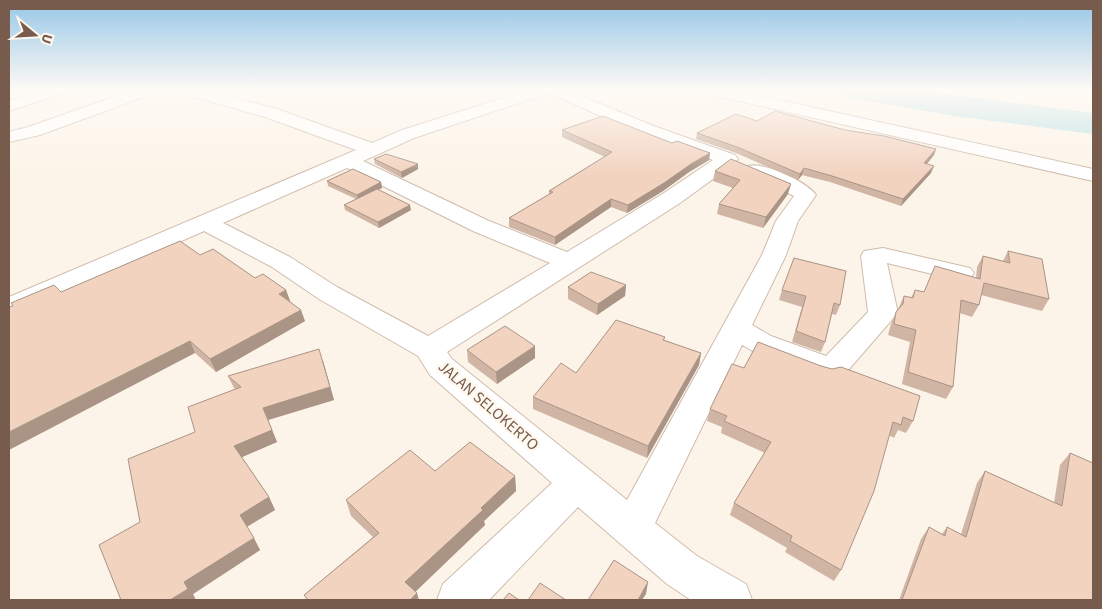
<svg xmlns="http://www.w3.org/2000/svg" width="1102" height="609" font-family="'Source Sans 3',sans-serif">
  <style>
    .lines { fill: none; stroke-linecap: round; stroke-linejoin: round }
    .river { fill: #bce1e6; fill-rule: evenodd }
    .street-casing { stroke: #cfbcae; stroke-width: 2 }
    .street { fill: #fff; fill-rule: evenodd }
    .wall { fill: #d0b5a5 }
    .shaded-wall { fill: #a99486 }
    .building { fill: #f2d3c0; stroke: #a99486 }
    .labels { text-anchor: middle; stroke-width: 5; stroke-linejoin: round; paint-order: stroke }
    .near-street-label { font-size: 16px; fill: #775b4c; stroke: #fff8ee }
  </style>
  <rect width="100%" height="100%" fill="#fcf4e8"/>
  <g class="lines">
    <path class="river" d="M840,90H916L1093,113V134L954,116L856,99L845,97Z"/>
    <g class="street-casing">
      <path id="street" d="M43,90H67L64,93L9,111V101Z
        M134,90H157L154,93L40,135L9,142V132L28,127Z
        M177,90H203L277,109L372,143L402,130L528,90H567L651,125L735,155L738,159L735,163L680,203L447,352L452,359L627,500L762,255L776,221L794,196L748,174L745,170L748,166C764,162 806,181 816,195L798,221L786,255L752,325L771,336L826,356L868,312L861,256L864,251L883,248L970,268L974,273L970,278L961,281L887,263L897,309L896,315L844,375L828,379L817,376L751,350L742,345L655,523L697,556L746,584L752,600H691L667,584L578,507L489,600H437L443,584L552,483L430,375L418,356L319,299L272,267L204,231L19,313L9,315V297L356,150L265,117L180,93ZM549,93L639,133L713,160L664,193L567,252L489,221L363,161L414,138ZM347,168L473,231L550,263L428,336L337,287L290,257L223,223Z
        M704,90H733L1093,169V181L712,95L707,93Z"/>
    </g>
    <use href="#street" class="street"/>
  </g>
  <path class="wall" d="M757,121L845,130L936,149L934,155L926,164L931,173L901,206L830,182L802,175L798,180L736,153L696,139L697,133Z
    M562,130L672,143L710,153L709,160L689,172L663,191L627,213L611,207L555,245L509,227V218L549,194V191L605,157L562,137Z
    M374,159L418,169L402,178L375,164Z
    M715,171L788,194L763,228L717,214L719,204L733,188L713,181Z
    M327,181L381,182L382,188L378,190L411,210L379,228L345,210L344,205L356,199L328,186Z
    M1008,251L1049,299L1042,311L981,295L979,305L972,317L960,313L953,387L946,399L902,384L910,342L888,335L891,324L896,312L898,309L904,296L911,298L915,290L924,292L935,266L976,278L977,267L983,256L1003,261Z
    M255,278L286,290L290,301L305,321L216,372L195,353L61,292Z
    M626,285L625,296L597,315L568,299V287Z
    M782,290L840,305L836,315L832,314L825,342L821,352L792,342L802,307L779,300Z
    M665,337L664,340L701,353L699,365L647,458L533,409V397L576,373Z
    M758,342L913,421L906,433L898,430L894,438L889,435L841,570L834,581L785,552L787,548L730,515L734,503L765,453L721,433L722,427L707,421L710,409L744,368Z
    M467,350L535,358L497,384L468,362Z
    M323,361L334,400L268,420L277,442L242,457L269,497L275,510L247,527L260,550L193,594L140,522L195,432L235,389L234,388L228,376Z
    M1070,453L1093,600H899L921,539L929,527L942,534L947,527L961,534L977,483L985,471L1054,503L1060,465Z
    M435,471L515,476L516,491L484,521L485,525L415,591L419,600H307L304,595L373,537L351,516L346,500Z"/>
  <path class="shaded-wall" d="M936,149L934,155L922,170L924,163Z
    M710,153L709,160L689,172L663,191L627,213L628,205L691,164Z
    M418,164V169L402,178L401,172Z
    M934,166L931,173L901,206L903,199Z
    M804,168L802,175L798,180L800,174Z
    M381,182L382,188L358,200L357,195Z
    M791,184L788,194L763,228L766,217Z
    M611,199V207L555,245V237Z
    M410,205L411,210L379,228L378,222Z
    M626,285L625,296L597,315L598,304Z
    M286,290L290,301L279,294Z
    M301,310L305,321L216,372L210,359Z
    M190,341L195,353L9,450V432Z
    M535,346V358L497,384L496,372Z
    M701,353L699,365L647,458L648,446Z
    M323,361L334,400L268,420L277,442L240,458L234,446L263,408Z
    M515,476L516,491L484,521L485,525L410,597L405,582L481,508Z
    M269,497L275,510L246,527L240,515Z
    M254,538L260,550L193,594L196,600H170L184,582Z
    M648,582L646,594L642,600H638Z
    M417,593L419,600H410Z"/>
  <path class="building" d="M775,111L845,130L884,136L936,149L924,163L934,166L903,199L832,176L804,168L800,174L737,147L697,133L736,114L757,121Z
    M603,116L672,143L677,141L710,153L691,164L664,183L628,205L611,199L555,237L509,218L553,192L549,191L612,152L562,130Z
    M386,154L418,164L401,172L374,159Z
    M731,159L791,184L766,217L719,204L740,180L715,171Z
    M353,169L381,182L357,195L327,181Z
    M377,189L410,205L378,222L344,205Z
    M180,241L200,255L213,249L255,278L263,274L286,290L279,294L301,310L210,359L190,341L9,432V307L13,306L11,303L54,285L61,292Z
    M1008,251L1042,259L1049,299L984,283L979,305L961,300L953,387L908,372L916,330L894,324L896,312L903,304L904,296L913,298L915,290L924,292L935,266L980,279L983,256L1010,263Z
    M794,258L846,271L840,305L834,303L825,342L796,331L806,296L782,290Z
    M591,272L626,285L598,304L568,287Z
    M616,320L665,337L663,340L701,353L648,446L533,397L561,363L576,373Z
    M505,326L535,346L496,372L467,350Z
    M758,342L821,366L832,369L841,367L920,396L913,421L903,417L901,425L893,422L874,491L841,570L790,541L792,536L734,503L771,442L724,421L727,416L710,409L732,364L744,368Z
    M319,349L330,387L263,408L272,430L234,446L269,497L240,515L254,538L184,582L188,589L170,600H121L99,545L140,522L128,459L195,432L188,407L241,387L228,376Z
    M470,442L515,476L481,508L483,510L405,582L417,593L410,600H308L304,595L379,533L346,500L410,450L435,471Z
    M1070,453L1093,463V600H902L929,527L945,536L947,527L966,537L985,471L1062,506Z
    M614,560L648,582L638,600H588Z
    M540,583L566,600H528Z
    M509,593L519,600H503Z"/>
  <linearGradient id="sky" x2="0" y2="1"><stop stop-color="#96c6e7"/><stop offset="0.51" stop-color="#fefaf5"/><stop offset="1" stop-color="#fefaf5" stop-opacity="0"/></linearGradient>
  <rect width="1102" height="175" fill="url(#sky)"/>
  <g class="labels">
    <g class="near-street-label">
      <text transform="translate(489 405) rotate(41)" y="6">JALAN SELOKERTO</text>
    </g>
  </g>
  <rect width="1102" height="609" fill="none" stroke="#775b4c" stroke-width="20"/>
  <g transform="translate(35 35) rotate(108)" stroke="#fff8ee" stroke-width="4" paint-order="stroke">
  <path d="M0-4L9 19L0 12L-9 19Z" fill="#775b4c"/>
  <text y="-8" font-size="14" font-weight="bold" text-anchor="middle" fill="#775b4c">U</text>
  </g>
</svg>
